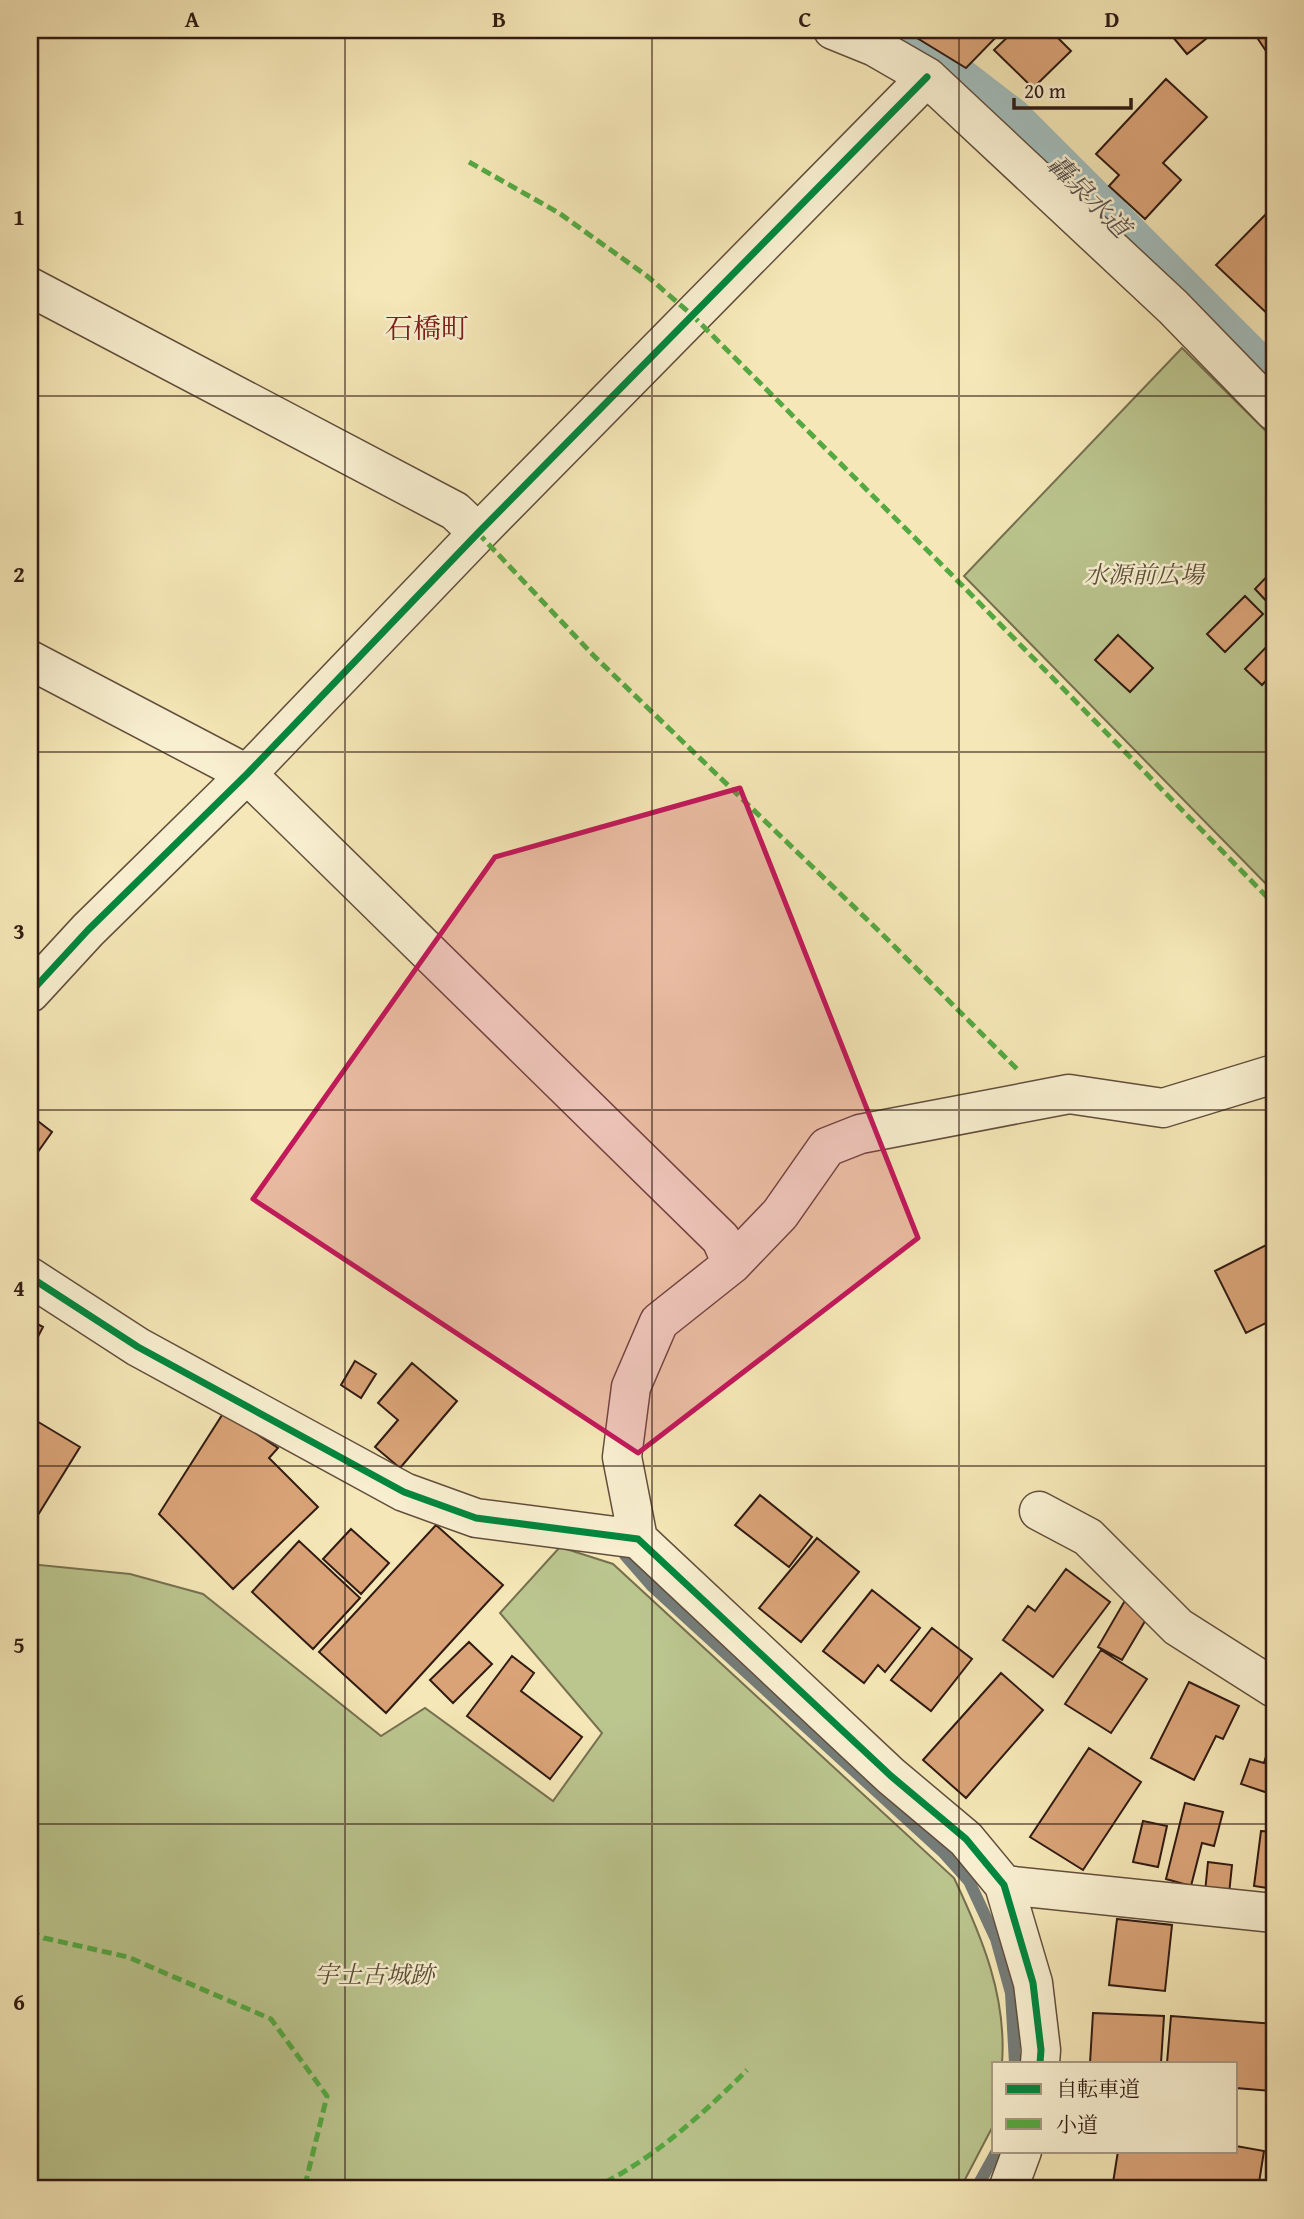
<svg xmlns="http://www.w3.org/2000/svg" width="1304" height="2219" font-family="'Gentium Book Plus','Noto Serif JP',serif">
  <style>
    .green { fill: #bbc58e; stroke: #767050; stroke-width: 2 }
    .lines { fill: none; stroke-linecap: round; stroke-linejoin: round }
    .stream { stroke: #757c78; stroke-width: 12 }
    .canal { stroke: #a2bcbb; stroke-width: 42 }
    .building { fill: #d9a377; stroke: #311b13; stroke-width: 2 }
    .street-casing { stroke: #624e3c; stroke-width: 41 }
    .street { stroke: #f8efd0; stroke-width: 38 }
    .quiet { stroke: #54a942; stroke-width: 5; stroke-dasharray: 10 5; stroke-linecap: butt }
    .cycleway-casing { stroke: #f8efd0; stroke-width: 11 }
    .cycleway { stroke: #00873e; stroke-width: 7 }
    .marked { fill: #c2185b; fill-opacity: 0.2; stroke: #c2185b; stroke-width: 5; stroke-linejoin: round }
    .grid { fill: none; stroke: #311b13; stroke-width: 2; stroke-opacity: 0.55 }
    .labels { text-anchor: middle; stroke-width: 5; stroke-linejoin: round; paint-order: stroke }
    .park-label { font-size: 24px; font-style: italic; fill: #5a4e38; stroke: #f8efd0 }
    .water-label { font-size: 26px; font-style: italic; fill: #59534e; stroke: #f8efd0 }
    .quarter-label { font-size: 28px; fill: #7a1f14; stroke: #f8efd0 }
    .neatline { fill: none; stroke: #311b13; stroke-width: 2.5 }
    .grid-label { font-size: 23px; text-anchor: middle; font-weight: bold; fill: #311b13 }
  </style>
  <rect width="100%" height="100%" fill="#f5e7b7"/>
  <filter id="stains"><feTurbulence type="fractalNoise" baseFrequency=".00286" numOctaves="4"/><feColorMatrix values="0 0 0 0 .2 0 0 0 0 .09 0 0 0 0 .02 0 0 0 .5 -.17"/></filter>
  <radialGradient id="worn" r=".72"><stop offset=".6" stop-color="#630" stop-opacity="0"/><stop offset="1" stop-color="#630" stop-opacity=".3"/></radialGradient>
  <path class="green" d="M1182,348L1274,439V892L964,576Z
    M560,1547L613,1564L954,1878C982,1937 1007,1997 1002,2063H994V2124L960,2189H30V1564L130,1574L203,1594L381,1736L425,1708L553,1801L602,1733L500,1613Z"/>
  <g class="lines">
    <path class="stream" d="M622,1542L625,1555L652,1586L943,1852L969,1881L996,1939L1011,1993L1015,2063
      M976,2189L997,2151"/>
    <path class="canal" d="M889,30L956,76L1012,119L1274,381"/>
  </g>
  <path class="building" d="M904,30H1003L966,68Z
    M1015,30H1050L1071,51L1033,88L994,50Z
    M1167,30H1217L1187,54Z
    M1252,30H1274V63Z
    M1166,79L1207,117L1163,163L1181,180L1145,219L1109,186L1119,175L1096,154Z
    M1269,211L1274,216V320L1216,265Z
    M1274,569V603L1271,606L1255,589Z
    M1245,596L1263,614L1225,652L1207,634Z
    M1118,635L1153,668L1130,692L1095,660Z
    M1274,639V672L1262,685L1245,669Z
    M30,1115L52,1132L30,1163Z
    M1274,1241V1319L1246,1333L1215,1271Z
    M30,1320L43,1327L30,1352Z
    M355,1361L376,1374L361,1398L341,1385Z
    M412,1363L457,1401L400,1468L375,1447L398,1420L378,1403Z
    M224,1412L278,1448L269,1458L318,1507L233,1589L159,1514Z
    M30,1417L80,1447L33,1523L30,1522Z
    M760,1495L812,1537L789,1567L735,1525Z
    M436,1525L503,1585L386,1713L319,1652Z
    M351,1529L389,1563L361,1594L323,1559Z
    M817,1538L859,1572L801,1642L759,1608Z
    M299,1541L360,1598L313,1649L252,1592Z
    M1066,1569L1110,1602L1053,1677L1003,1640L1028,1606L1035,1611Z
    M872,1590L920,1628L885,1672L878,1665L864,1683L823,1651Z
    M1127,1597L1151,1611L1122,1660L1098,1647Z
    M932,1628L972,1659L931,1711L891,1680Z
    M469,1642L492,1664L453,1703L430,1680Z
    M1101,1650L1147,1679L1111,1733L1065,1704Z
    M512,1656L534,1673L521,1691L582,1737L550,1779L467,1716Z
    M1001,1673L1043,1710L966,1798L923,1760Z
    M1189,1682L1239,1706L1223,1739L1216,1736L1194,1780L1151,1758Z
    M1274,1731V1795L1241,1784L1250,1759L1264,1763Z
    M1089,1748L1141,1782L1083,1870L1030,1837Z
    M1185,1803L1223,1812L1214,1846L1202,1843L1191,1886L1166,1879Z
    M1143,1821L1167,1826L1158,1867L1133,1862Z
    M1261,1831L1274,1832V1889L1254,1886Z
    M1208,1862L1232,1865L1229,1894L1205,1892Z
    M1117,1919L1172,1925L1165,1991L1109,1985Z
    M1093,2013L1164,2016L1161,2063H1090Z
    M1171,2016L1274,2024L1273,2091L1236,2088V2063H1167Z
    M1236,2146L1264,2151L1258,2189H1112L1118,2151H1236Z"/>
  <g class="lines">
    <g class="street-casing">
      <path id="street" d="M833,30L875,47L927,77L1173,307L1274,411
        M30,287L455,511L478,533
        M30,660L247,774L721,1239L732,1264
        M30,993L88,930L247,774L478,533L927,77
        M30,1277L138,1347L404,1492L476,1518L638,1539L891,1776L966,1839L1004,1885L1033,1983L1041,2050L1040,2063
        M1039,1511L1088,1537L1178,1627L1274,1688
        M638,1539L622,1457L631,1387L659,1322L732,1264L780,1214L827,1147L860,1134L1069,1094L1163,1108L1274,1074
        M1004,1885L1274,1913
        M1008,2189L1022,2151"/>
    </g>
    <use href="#street" class="street"/>
    <path class="quiet" d="M469,162L559,213L647,276L692,315L949,572L1274,904
      M478,533L594,656L880,932L1017,1069
      M30,1931L44,1938L128,1957L271,2019L327,2096L304,2189
      M592,2189C651,2161 701,2116 747,2070"/>
    <g class="cycleway-casing">
      <path id="cycleway" d="M30,993L88,930L247,774L478,533L927,77
        M30,1277L138,1347L404,1492L476,1518L638,1539L891,1776L966,1839L1004,1885L1033,1983L1041,2050L1040,2063"/>
    </g>
    <use href="#cycleway" class="cycleway"/>
  </g>
  <path class="marked" d="M740,788L918,1238L638,1453L253,1199L495,857Z"/>
  <path class="grid" d="M345,30V2189M652,30V2189M959,30V2189M30,396H1274M30,752H1274M30,1110H1274M30,1466H1274M30,1824H1274"/>
  <g class="labels">
    <g class="park-label">
      <text x="1144" y="583">水源前広場</text>
      <text x="374" y="1983">宇土古城跡</text>
    </g>
    <g class="water-label">
      <text transform="translate(1089 196) rotate(45)" y="9">轟泉水道</text>
    </g>
    <g class="quarter-label">
      <text x="427" y="338">石橋町</text>
    </g>
  </g>
  <rect width="1304" height="2219" fill="none" stroke="#f5e7b7" stroke-width="77"/>
  <rect x="992" y="2062" width="245" height="91" fill="#f8efd0" stroke="#a89a84" stroke-width="2"/>
  <rect x="1006" y="2084" width="35" height="10" fill="#00873e" stroke="#a89a84" stroke-width="2"/>
  <text x="1056" y="2096" font-size="21" fill="#311b13">自転車道</text>
  <rect x="1006" y="2119" width="35" height="10" fill="#54a942" stroke="#a89a84" stroke-width="2"/>
  <text x="1056" y="2132" font-size="21" fill="#311b13">小道</text>
  <path d="M1014 98v10h117v-10" fill="none" stroke="#311b13" stroke-width="3.5"/>
  <text x="1024" y="98" font-size="21" fill="#311b13" stroke="#f8efd0" stroke-width="5" paint-order="stroke">20 m</text>
  <rect x="38" y="38" width="1228" height="2142" class="neatline"/>
  <g class="grid-label">
    <text x="192" y="27">A</text>
    <text x="499" y="27">B</text>
    <text x="805" y="27">C</text>
    <text x="1112" y="27">D</text>
    <text x="19" y="225">1</text>
    <text x="19" y="582">2</text>
    <text x="19" y="939">3</text>
    <text x="19" y="1296">4</text>
    <text x="19" y="1653">5</text>
    <text x="19" y="2010">6</text>
  </g>
  <rect width="100%" height="100%" filter="url(#stains)"/>
  <rect width="100%" height="100%" fill="url(#worn)"/>
</svg>
